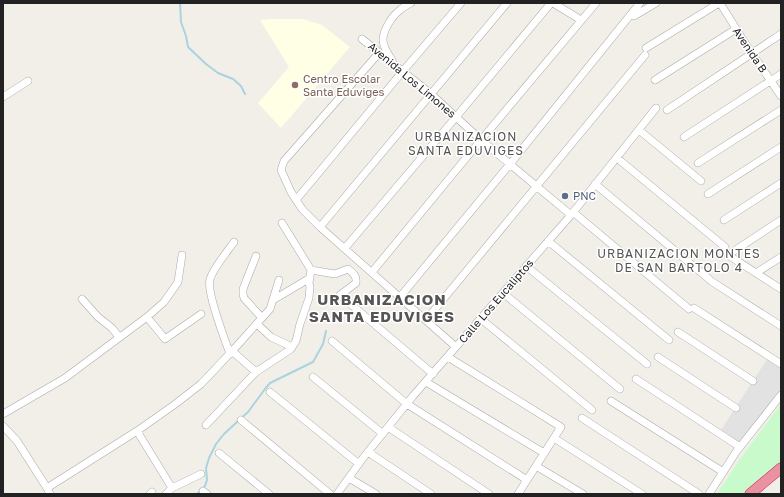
<svg xmlns="http://www.w3.org/2000/svg" width="784" height="497" font-family="'Golos Text',sans-serif">
  <style>
    .education { fill: #ffffe5 }
    .park { fill: #c8facc }
    .parking { fill: #e2e2e2 }
    .lines { fill: none; stroke-linecap: round; stroke-linejoin: round }
    .stream { stroke: #aad3df; stroke-width: 2 }
    .minor-casing { stroke: #a9a9a9; stroke-width: 8 }
    .highway-casing { stroke: #dc2a67; stroke-width: 11 }
    .minor { stroke: #fff; stroke-width: 7 }
    .highway { stroke: #e892a2; stroke-width: 10 }
    .education-dot { fill: #8d6e63; stroke: #fff; stroke-width: 1.5 }
    .service-dot { fill: #5c6f8a; stroke: #fff; stroke-width: 1.5 }
    .labels { text-anchor: middle; stroke-width: 3; stroke-linejoin: round; paint-order: stroke }
    .street-label { font-size: 11px; fill: #222; stroke: #fff }
    .education-label { font-size: 11px; fill: #785e54; stroke: #fff; text-anchor: start }
    .service-label { font-size: 11px; fill: #4e5e75; stroke: #fff; text-anchor: start }
    .neighbourhood-label { font-size: 12px; letter-spacing: 1px; fill: #555; stroke: #fff }
    .district-label { font-size: 15px; font-weight: bold; letter-spacing: 1px; fill: #555; stroke: #fff }
  </style>
  <rect width="100%" height="100%" fill="#f2efe9"/>
  <path class="education" d="M272,19H303L322,25L350,47L281,128L258,103L289,67L260,20Z"/>
  <path class="park" d="M781,404V468L750,494H717L740,459Z"/>
  <path class="parking" d="M769,356L781,364V395L740,447L719,433Z"/>
  <g class="lines">
    <path class="stream" d="M180,3L181,22L186,36L188,47L206,64L218,73L233,79L241,86L245,94
      M197,494L205,486L207,480L206,468L209,458L216,444L224,434L238,421L248,412L265,389L270,383L313,362L323,344L326,331"/>
    <g class="minor-casing">
      <path id="minor" d="M553,3L581,20
        M720,3L745,43L781,96
        M634,16L656,3
        M362,39L431,94L481,140L571,215
        M646,48L719,3
        M379,53L284,161L281,170L291,192L302,209L320,227L456,347
        M392,60C388,54 383,47 383,40C383,30 392,16 400,10C403,7 407,5 411,3
        M655,80L736,29
        M3,97L28,81
        M667,110L781,34
        M639,130L701,181
        M684,137L781,74
        M617,158L725,247
        M698,163L781,110
        M595,184L709,279
        M708,194L781,147
        M296,200L403,71L461,3
        M573,212L689,309
        M724,220L781,183
        M781,220L728,255L781,289
        M320,227L507,3
        M548,241L669,340
        M345,248L456,117L551,3
        M256,256L243,289V294L244,298L262,318
        M526,266L647,364
        M311,270L335,274L348,269C353,273 357,276 356,283L340,295L433,374
        M372,272L481,140L596,3
        M756,273L781,257
        M711,281L781,326
        M503,293L620,389
        M400,297L510,164L640,3
        M82,299L98,317L112,328L119,337
        M273,300L310,278
        M694,308L781,364
        M147,317L165,339L201,314
        M481,319L592,410
        M426,320L645,55
        M257,324L271,337L292,347
        M678,332L753,381
        M332,341L407,404L527,480
        M232,351L256,372
        M230,354C225,340 206,291 210,279C214,267 227,252 234,242
        M448,357L561,427L518,494
        M658,357L736,408
        M313,377L383,434
        M636,379L740,447
        M426,382L544,453
        M270,392L359,464
        M611,401L723,472
        M3,414L65,378L147,317L164,302L178,282L182,255
        M582,418L699,494
        M241,420L330,494
        M206,425L256,372L291,349L296,341L300,324L309,298L310,287L309,283L311,270L282,223
        M3,426L17,441L47,488L50,494
        M388,427L489,494
        M137,431L172,488
        M554,438L642,494
        M368,452L431,494
        M219,453L269,494
        M536,466L583,494
        M349,478L376,494
        M47,488L137,431L174,405L201,384L235,348L270,309L279,280
        M203,491L207,494
        M150,494L152,492
        M166,494L172,488L201,474
        M337,494L363,458L413,396L571,215L656,108
        M709,494L736,452L781,395"/>
    </g>
    <g class="highway-casing">
      <path id="highway" d="M750,494L781,468"/>
    </g>
    <use href="#minor" class="minor"/>
    <use href="#highway" class="highway"/>
  </g>
  <circle class="education-dot" cx="295" cy="85" r="4"/>
  <circle class="service-dot" cx="565" cy="196" r="4"/>
  <g class="labels">
    <g class="street-label">
      <text transform="translate(750 50) rotate(56)" y="4">Avenida B</text>
      <text transform="translate(412 80) rotate(40)" y="4">Avenida Los Limones</text>
      <text transform="translate(496 301) rotate(-49)" y="4">Calle Los Eucaliptos</text>
    </g>
    <g class="education-label">
      <text x="303" y="83">Centro Escolar<tspan x="303" dy="13">Santa Eduviges</tspan></text>
    </g>
    <g class="service-label">
      <text x="573" y="200">PNC</text>
    </g>
    <g class="neighbourhood-label">
      <text x="466" y="141">URBANIZACION<tspan x="466" dy="14">SANTA EDUVIGES</tspan></text>
      <text x="679" y="258">URBANIZACION MONTES<tspan x="679" dy="14">DE SAN BARTOLO 4</tspan></text>
    </g>
    <g class="district-label">
      <text x="382" y="305">URBANIZACION<tspan x="382" dy="17">SANTA EDUVIGES</tspan></text>
    </g>
  </g>
  <rect width="784" height="497" fill="none" stroke="#222222" stroke-width="8"/>
</svg>
